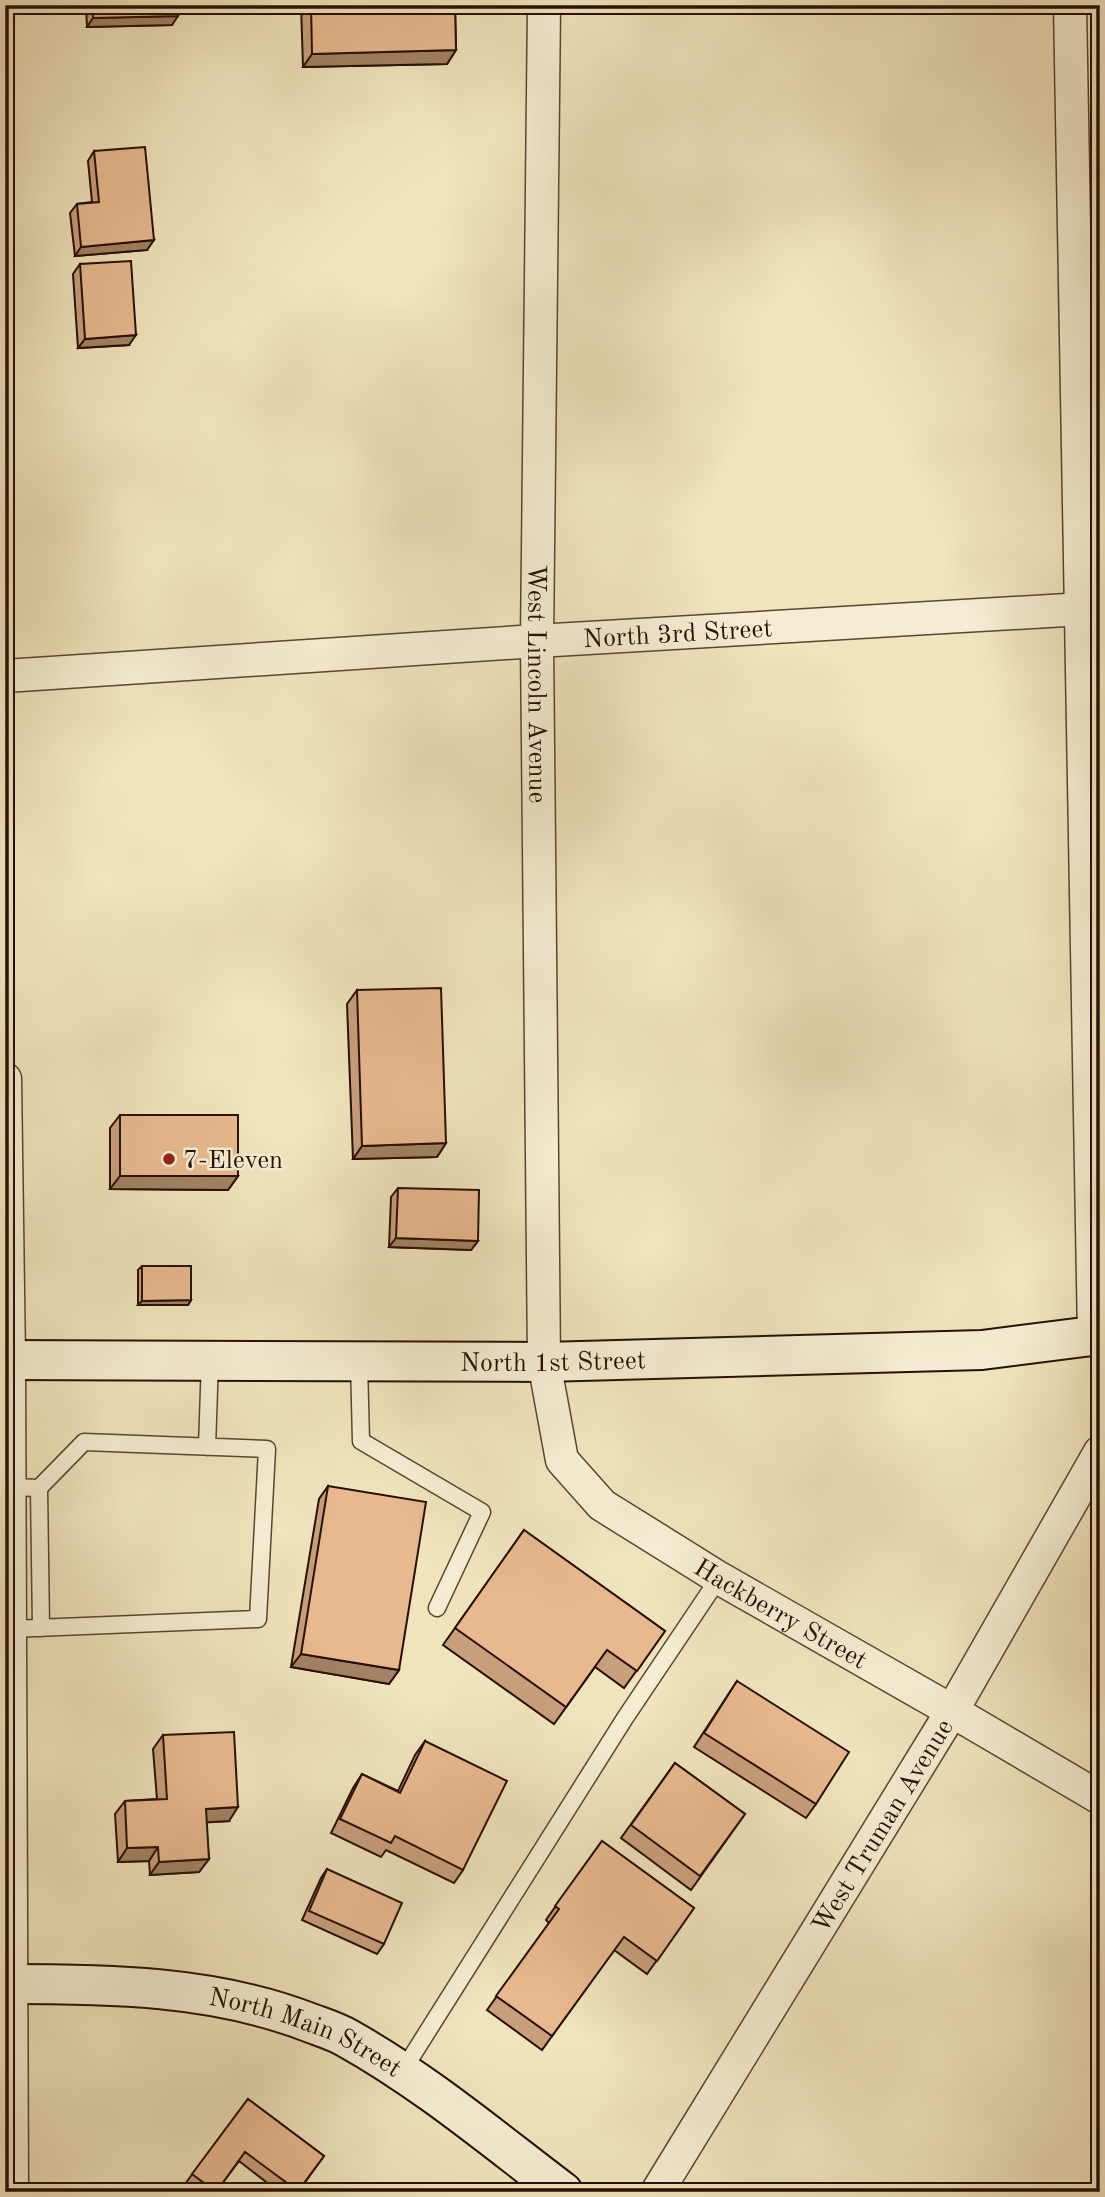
<svg xmlns="http://www.w3.org/2000/svg" width="1105" height="2197" font-family="'Old Standard TT',serif">
  <style>
    .lines { fill: none; stroke-linecap: round; stroke-linejoin: round }
    .service-casing { stroke: #5a4433; stroke-width: 19 }
    .minor-casing { stroke: #5a4433; stroke-width: 35 }
    .secondary-casing { stroke: #280f05; stroke-width: 42 }
    .service { stroke: #f5edd3; stroke-width: 16 }
    .minor { stroke: #f5edd3; stroke-width: 32 }
    .secondary { stroke: #f5edd3; stroke-width: 38 }
    .wall { fill: #c89f7b; stroke: #280f05; stroke-width: 2 }
    .shaded-wall { fill: #a28264; stroke: #280f05; stroke-width: 2 }
    .building { fill: #e8b98f; stroke: #280f05; stroke-width: 2 }
    .poi-dot { fill: #8f2418; stroke: #f5edd3; stroke-width: 2.5 }
    .labels { text-anchor: middle; stroke-width: 5; stroke-linejoin: round; paint-order: stroke }
    .street-label { font-size: 26px; fill: #280f05; stroke: #f5edd3 }
    .poi-label { font-size: 26px; fill: #280f05; stroke: #f5edd3; text-anchor: start }
  </style>
  <rect width="100%" height="100%" fill="#f0e4bc"/>
  <filter id="stains"><feTurbulence type="fractalNoise" baseFrequency=".00286" numOctaves="4"/><feColorMatrix values="0 0 0 0 .2 0 0 0 0 .09 0 0 0 0 .02 0 0 0 .5 -.17"/></filter>
  <radialGradient id="worn" r=".72"><stop offset=".6" stop-color="#630" stop-opacity="0"/><stop offset="1" stop-color="#630" stop-opacity=".3"/></radialGradient>
  <g class="lines">
    <g class="service-casing">
      <path id="service" d="M359,1363L361,1441L482,1512L437,1608
        M207,1447L210,1360
        M10,1487L39,1488L84,1442L267,1449L258,1619L11,1629
        M39,1488L41,1628
        M402,2072L625,1718L719,1578"/>
    </g>
    <g class="minor-casing">
      <g id="minor">
        <path id="s1" d="M544,5L537,641L544,1362L562,1460L602,1505L719,1578L952,1711L1100,1798"/>
        <path d="M1070,5L1094,1336L1100,1341"/>
        <path id="s2" d="M5,676L537,641L1100,608"/>
        <path d="M5,1079L9,1360L12,2192"/>
        <path id="s3" d="M657,2192L952,1711L1100,1452"/>
      </g>
    </g>
    <g class="secondary-casing">
      <g id="secondary">
        <path id="s4" d="M5,1360L544,1362L982,1350L1100,1335"/>
        <path id="s5" d="M5,1984C107,1984 212,1985 308,2022C321,2027 335,2031 347,2038C424,2081 493,2139 563,2192"/>
      </g>
    </g>
    <use href="#service" class="service"/>
    <use href="#minor" class="minor"/>
    <use href="#secondary" class="secondary"/>
  </g>
  <path class="wall" d="M86,5H178L172,25L87,27Z
    M301,5H455L456,50L447,64L303,67Z
    M94,151L147,250L75,256L70,213L77,204L92,202L88,161Z
    M80,264L129,345L78,348L73,274Z
    M357,990L446,1143L437,1157L353,1159L347,1004Z
    M120,1115L238,1176L228,1190L110,1189V1128Z
    M398,1188L478,1241L471,1250L389,1247L391,1197Z
    M142,1266L191,1300L188,1305H138V1270Z
    M328,1486L399,1670L389,1684L291,1667L319,1499Z
    M524,1530L665,1631L624,1688L595,1667L554,1724L443,1645Z
    M737,1681L816,1804L806,1818L694,1747Z
    M163,1735L229,1821L206,1822L209,1859L199,1872L150,1875L149,1861L118,1862L115,1814L125,1801L157,1799L153,1749Z
    M425,1741L463,1870L454,1883L386,1850L381,1857L331,1833L353,1788L362,1774L398,1791L415,1755Z
    M675,1763L745,1814L691,1890L621,1838Z
    M602,1841L694,1908L647,1974L614,1950L542,2050L487,2010L549,1923L546,1920Z
    M327,1869L384,1944L377,1954L302,1920L321,1878Z
    M248,2099L324,2156L298,2192H279L239,2161L216,2192H196L185,2184Z"/>
  <path class="shaded-wall" d="M178,16L172,25L87,27L93,18Z
    M456,50L447,64L303,67L312,54Z
    M154,240L147,250L75,256L81,247Z
    M136,335L129,345L78,348L85,339Z
    M446,1143L437,1157L353,1159L362,1146Z
    M120,1176H238L228,1190L110,1189Z
    M396,1238L478,1241L471,1250L389,1247Z
    M191,1300L188,1305H138L142,1301Z
    M301,1654L399,1670L389,1684L291,1667Z
    M238,1807L229,1821L196,1823L206,1809Z
    M158,1847L149,1861L118,1862L127,1848Z
    M209,1859L199,1872L150,1875L159,1862Z"/>
  <path class="building" d="M93,5H178V16L93,18Z
    M311,5H455L456,50L312,54Z
    M145,147L154,240L81,247L77,204L99,202L94,151Z
    M131,261L136,335L85,339L80,264Z
    M441,988L446,1143L362,1146L357,990Z
    M120,1115H238V1176H120Z
    M398,1188L479,1190L478,1241L396,1238Z
    M142,1266H191V1300L142,1301Z
    M328,1486L426,1502L399,1670L301,1654Z
    M524,1530L665,1631L637,1671L607,1650L566,1707L455,1628Z
    M737,1681L849,1752L816,1804L704,1733Z
    M234,1732L238,1807L206,1809L209,1859L159,1862L158,1847L127,1848L125,1801L167,1799L163,1735Z
    M425,1741L507,1781L463,1870L395,1836L391,1843L340,1819L362,1774L400,1793Z
    M675,1763L745,1814L700,1876L631,1825Z
    M602,1841L694,1908L657,1961L624,1937L552,2036L496,1996L559,1909L555,1906Z
    M327,1869L402,1903L384,1944L309,1911Z
    M248,2099L324,2156L298,2191L245,2152L216,2192L192,2174Z"/>
  <circle class="poi-dot" cx="169" cy="1159" r="7"/>
  <g class="labels">
    <g class="street-label">
      <text dy="9" stroke="none"><textPath href="#s2" startOffset="674">North 3rd Street</textPath></text>
      <text dy="9" stroke="none"><textPath href="#s1" startOffset="679">West Lincoln Avenue</textPath></text>
      <text dy="9" stroke="none"><textPath href="#s4" startOffset="548">North 1st Street</textPath></text>
      <text dy="9" stroke="none"><textPath href="#s1" startOffset="1726">Hackberry Street</textPath></text>
      <text dy="9" stroke="none"><textPath href="#s3" startOffset="430">West Truman Avenue</textPath></text>
      <text dy="9" stroke="none"><textPath href="#s5" startOffset="308">North Main Street</textPath></text>
    </g>
    <g class="poi-label">
      <text x="183" y="1168">7-Eleven</text>
    </g>
  </g>
  <rect width="1105" height="2197" fill="none" stroke="#f0e4bc" stroke-width="28"/>
  <rect x="7" y="7" width="1091" height="2183" fill="none" stroke="#280f05" stroke-width="3.5"/>
  <rect x="14" y="14" width="1077" height="2169" fill="none" stroke="#280f05" stroke-width="2"/>
  <rect width="100%" height="100%" filter="url(#stains)"/>
  <rect width="100%" height="100%" fill="url(#worn)"/>
</svg>
